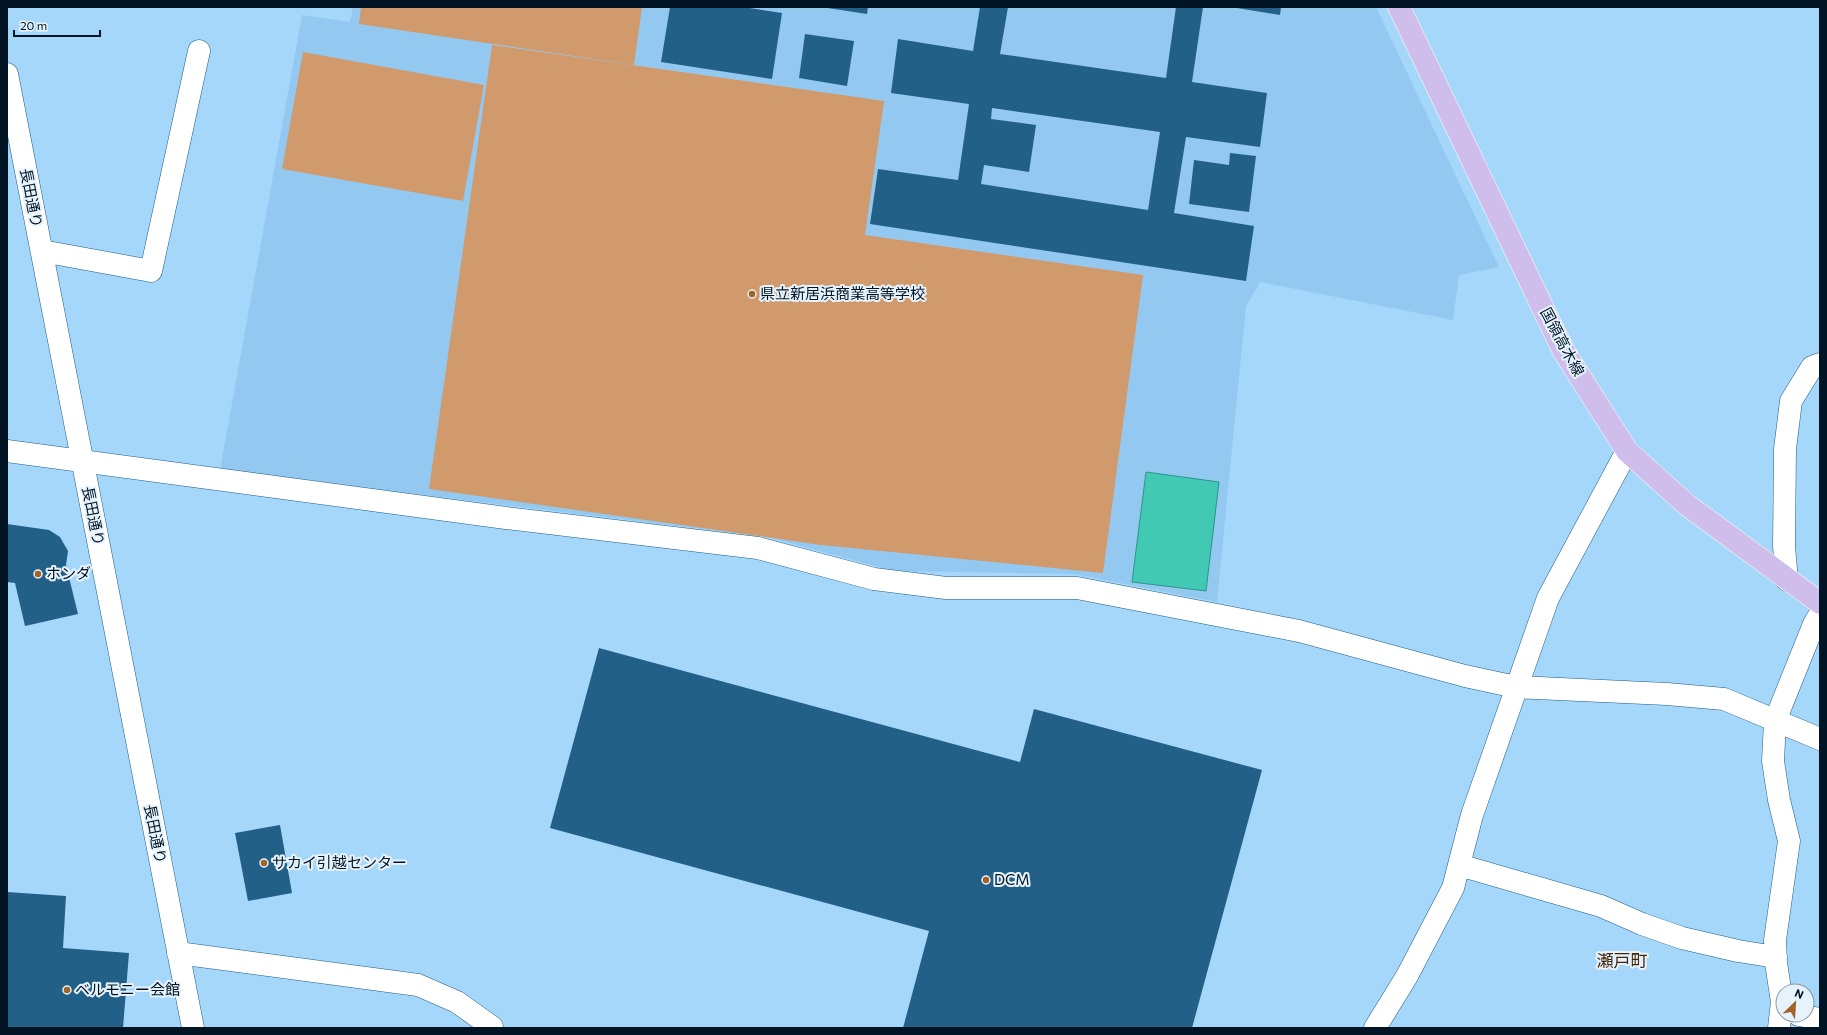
<svg xmlns="http://www.w3.org/2000/svg" width="1827" height="1035" font-family="Commissioner,'Noto Sans JP',sans-serif">
  <style>
    .built { fill: #93c9f1 }
    .green { fill: #d19a6c }
    .water { fill: #42c9b4; stroke: #2e9389 }
    .building { fill: #226087; fill-rule: evenodd }
    .lines { fill: none; stroke-linecap: round; stroke-linejoin: round }
    .minor-casing { stroke: #1d5d85; stroke-width: 23 }
    .major-casing { stroke: #fff; stroke-width: 23 }
    .minor { stroke: #fff; stroke-width: 22 }
    .major { stroke: #cfbeeb; stroke-width: 22 }
    .poi-dot { fill: #a16328; stroke: #e7f3fc; stroke-width: 1.5 }
    .labels { text-anchor: middle; stroke-width: 4; stroke-linejoin: round; paint-order: stroke }
    .street-label { font-size: 15px; fill: #001424; stroke: #e7f3fc }
    .poi-label { font-size: 15px; fill: #001424; stroke: #e7f3fc; text-anchor: start }
    .quarter-label { font-size: 17px; fill: #45270b; stroke: #e7f3fc }
  </style>
  <rect width="100%" height="100%" fill="#a5d7fb"/>
  <path class="built" d="M353,7H1376L1499,267L1459,275L1453,320L1260,282L1246,306L1217,602L1074,574L894,571L768,537L220,470L302,15L350,22Z"/>
  <path class="green" d="M361,7H642L634,65L359,24Z
    M492,45L884,101L865,235L1143,275L1103,573L821,545L429,489Z
    M303,52L484,85L463,201L282,169Z"/>
  <path class="water" d="M1146,472L1219,482L1206,591L1132,582Z"/>
  <path class="building" d="M670,7H743L782,13L772,79L661,62Z
    M821,7H868L867,14Z
    M980,7H1008L1000,54L1166,78L1176,7H1203L1192,82L1267,93L1260,147L1186,137L1174,213L1254,226L1246,281L870,224L878,169L958,180L969,104L891,93L898,39L973,51ZM992,108L1160,132L1148,210L981,184L984,165L1029,172L1036,125L991,119Z
    M1231,7H1281L1280,15Z
    M805,34L854,41L847,86L799,78Z
    M1230,153L1256,156L1249,212L1189,204L1194,160L1229,165Z
    M7,524L49,530L60,537L68,551L66,565L78,614L25,626L15,583L7,582Z
    M599,648L1020,762L1034,709L1262,770L1192,1028H903L929,931L550,828Z
    M280,825L292,893L248,901L235,833Z
    M7,892L66,896L63,948L129,953L123,1028H7Z"/>
  <g class="lines">
    <g class="minor-casing">
      <path id="minor" d="M7,74L193,1028
        M42,251L151,271L199,51
        M7,451L506,518L758,548L874,579L946,588H1077L1299,631L1465,676L1516,687L1667,694L1724,699L1820,739
        M1787,580L1784,547L1785,449L1791,401L1812,367L1820,364
        M1459,865L1601,906L1642,924L1682,938L1738,951L1776,957
        M178,953L418,985L457,1002L492,1027
        M1799,1015L1820,1019
        M1375,1028L1407,976L1453,888L1472,815L1548,598L1627,451
        M1779,1028L1782,1002L1776,963L1775,940L1789,841L1779,800L1773,761L1775,721L1814,624L1820,614"/>
    </g>
    <g class="major-casing">
      <path id="major" d="M1399,7L1563,350L1627,451L1687,505L1820,603"/>
    </g>
    <use href="#minor" class="minor"/>
    <use href="#major" class="major"/>
  </g>
  <g class="poi-dot">
    <circle cx="752" cy="294" r="4"/>
    <circle cx="38" cy="574" r="4"/>
    <circle cx="264" cy="863" r="4"/>
    <circle cx="986" cy="880" r="4"/>
    <circle cx="67" cy="990" r="4"/>
  </g>
  <g class="labels">
    <g class="street-label">
      <text transform="translate(31 198) rotate(79)" y="5">長田通り</text>
      <text transform="translate(1562 342) rotate(62)" y="5">国領高木線</text>
      <text transform="translate(93 516) rotate(79)" y="5">長田通り</text>
      <text transform="translate(155 834) rotate(79)" y="5">長田通り</text>
    </g>
    <g class="poi-label">
      <text x="760" y="299">県立新居浜商業高等学校</text>
      <text x="46" y="579">ホンダ</text>
      <text x="272" y="868">サカイ引越センター</text>
      <text x="994" y="885">DCM</text>
      <text x="75" y="995">ベルモニー会館</text>
    </g>
    <g class="quarter-label">
      <text x="1622" y="967">瀬戸町</text>
    </g>
  </g>
  <rect width="1827" height="1035" fill="none" stroke="#001424" stroke-width="16"/>
  <g transform="translate(1795 1003) rotate(25)"><circle r="19" fill="#e7f3fc" stroke="#8b9aa6"/>
  <path d="M0-3L7 15L0 10L-7 15Z" fill="#a16328"/>
  <text y="-6" font-size="11" font-weight="bold" text-anchor="middle" fill="#001424">N</text>
  </g>
  <path d="M14 30v6h86v-6" fill="none" stroke="#001424" stroke-width="2"/>
  <text x="20" y="30" font-size="12" fill="#001424" stroke="#e7f3fc" stroke-width="3" paint-order="stroke">20 m</text>
</svg>
